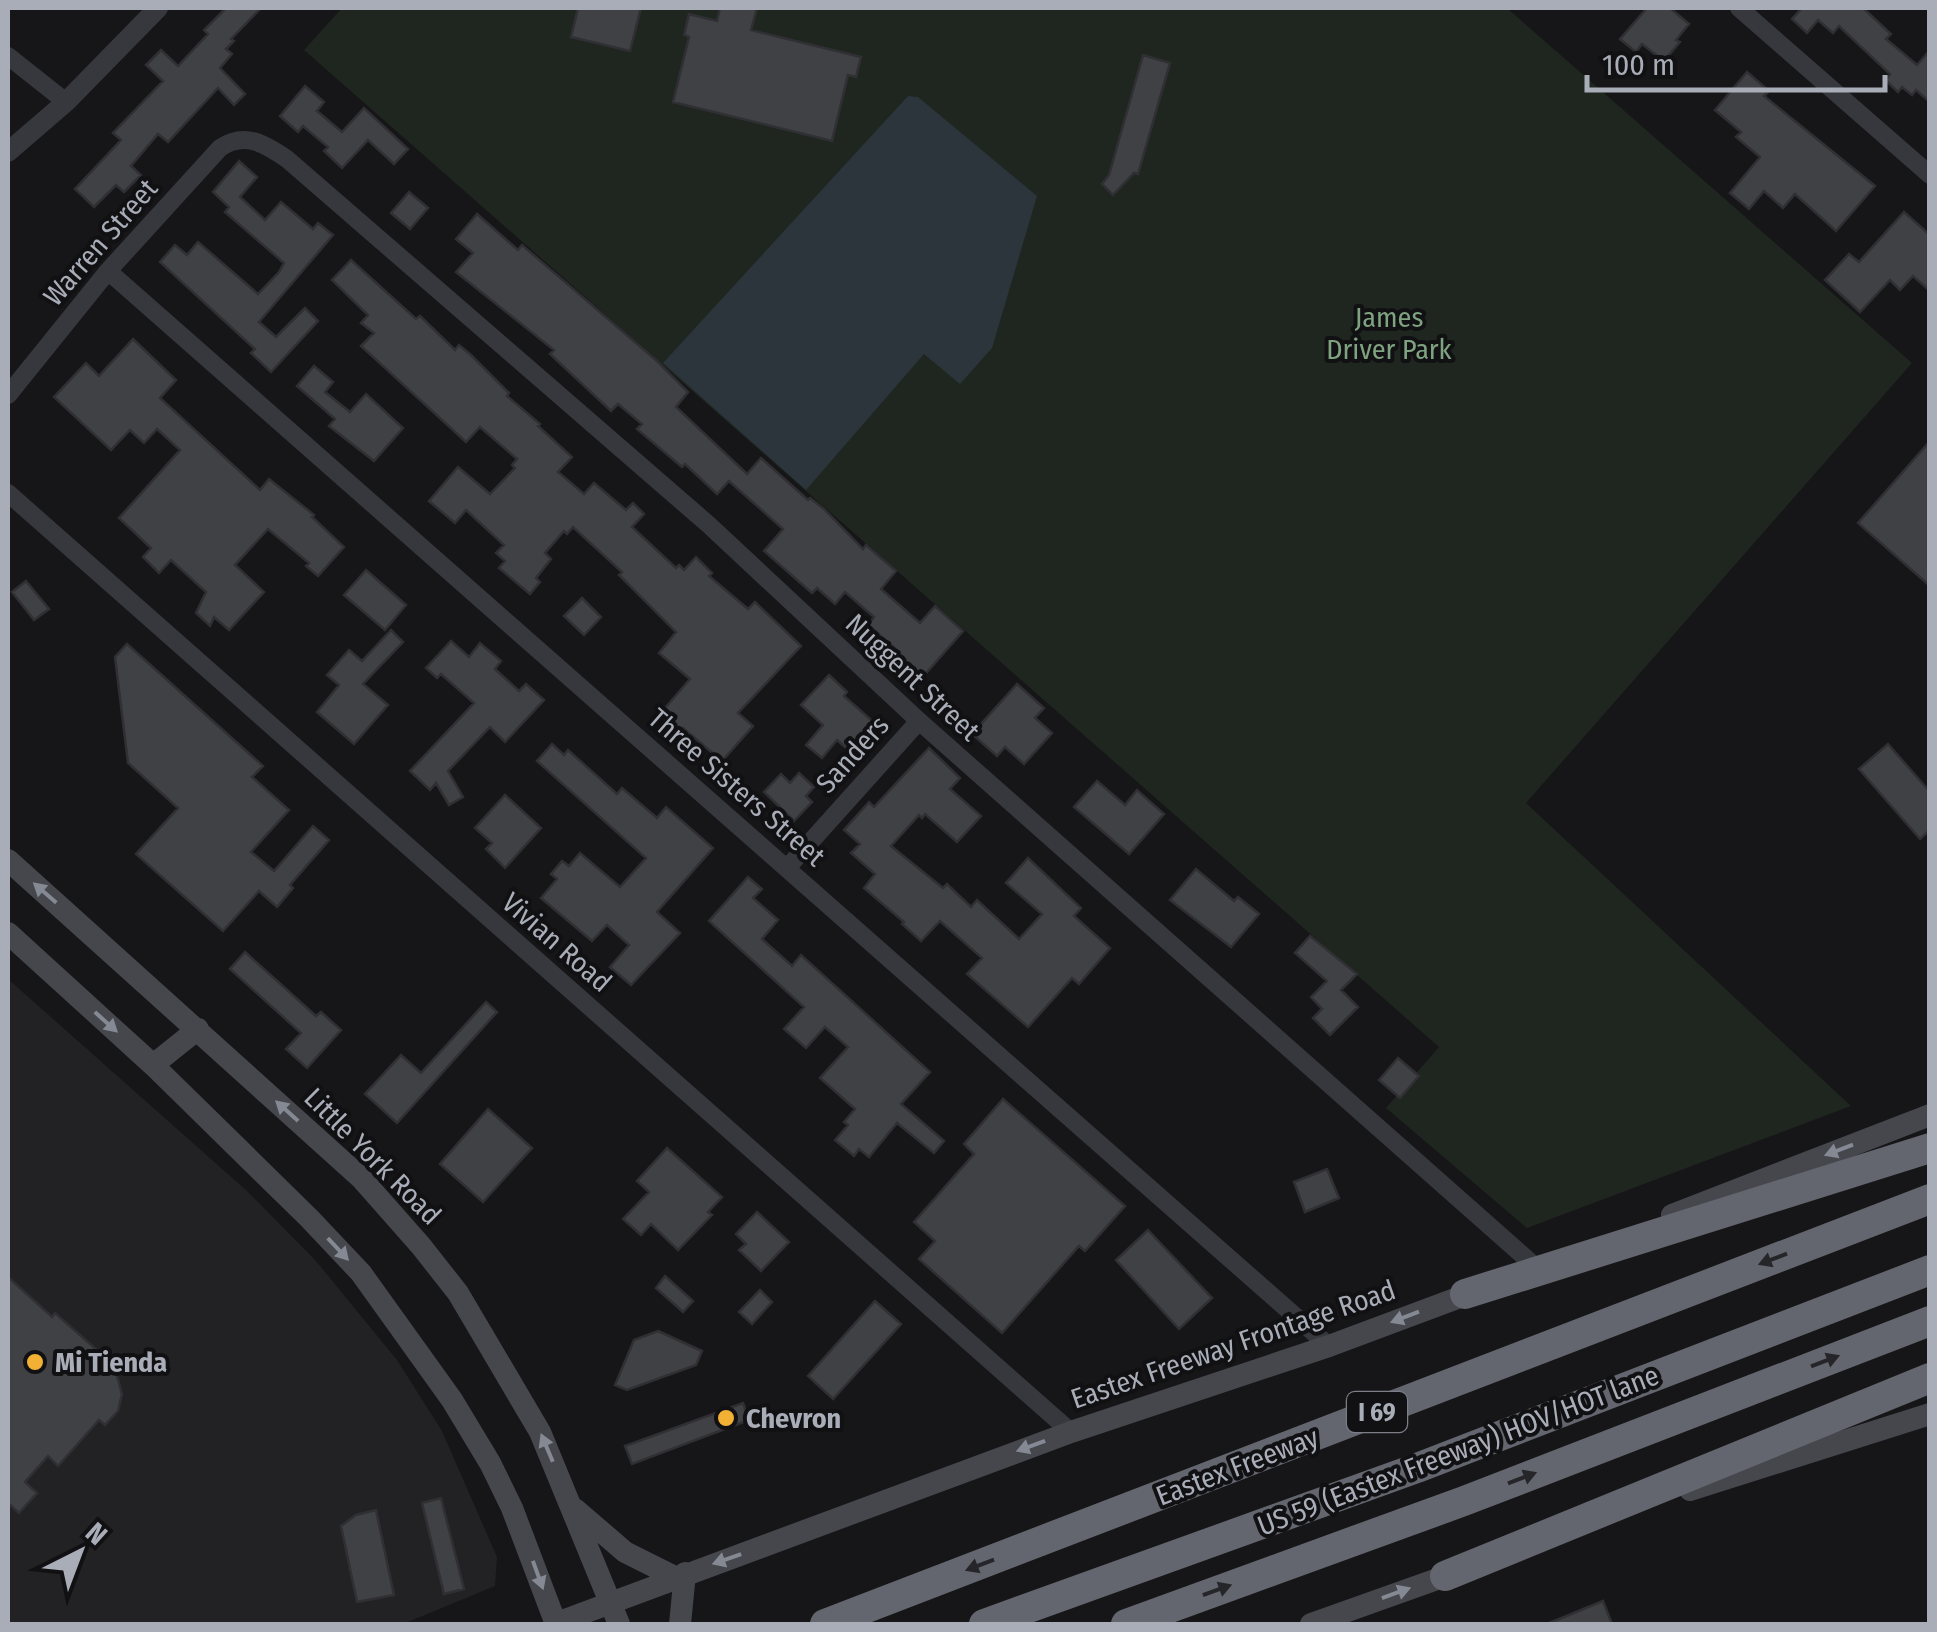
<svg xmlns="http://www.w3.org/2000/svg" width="1937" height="1632" font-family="'Fira Sans Condensed',sans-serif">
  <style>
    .built { fill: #222225 }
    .green { fill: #1e261f }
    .water { fill: #2c353c }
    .building { fill: #404145; stroke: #303034; stroke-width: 2.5 }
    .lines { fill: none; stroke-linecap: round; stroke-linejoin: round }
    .minor { stroke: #37383d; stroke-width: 18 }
    .tertiary { stroke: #37383d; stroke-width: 20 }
    .secondary { stroke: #45474d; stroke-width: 22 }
    .motorway { stroke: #63666e; stroke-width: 30 }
    .oneway { fill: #858993 }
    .oneway2 { fill: #26262a }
    .poi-dot { fill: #f2b134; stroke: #111113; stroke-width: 4 }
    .labels { text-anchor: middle; stroke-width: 8; stroke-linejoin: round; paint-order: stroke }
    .shield { fill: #111113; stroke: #7b7e86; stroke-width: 2.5 }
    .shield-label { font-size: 25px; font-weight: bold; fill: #a8adb8 }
    .street-label { font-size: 28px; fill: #a8adb8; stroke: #111113 }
    .park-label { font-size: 28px; fill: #7fa381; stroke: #111113 }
    .poi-label { font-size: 28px; font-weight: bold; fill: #a8adb8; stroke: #111113; text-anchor: start }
  </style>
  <rect width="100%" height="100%" fill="#161618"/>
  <path class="built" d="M8,979L247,1191L316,1261L397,1360L442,1431L497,1557L495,1586L403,1624H8Z"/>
  <path class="green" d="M342,8H1507L1912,363L1526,803L1851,1106L1527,1228L1386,1108L1439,1047L304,50Z"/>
  <path class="water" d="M908,96L918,97L1037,196L992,348L960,384L924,354L806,490L663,363Z"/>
  <path class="building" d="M226,8H261L231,39L234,41L226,49L232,54L220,68L245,94L234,105L218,88L168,142L158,134L131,166L141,175L124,192L116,185L94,207L75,189L121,140L113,133L163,81L146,65L161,50L178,66L208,34L204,30Z
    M578,8H641L630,51L571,37Z
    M720,8H757L751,30L861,57L856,77L848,75L832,141L673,102L689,37L684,35L689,14L717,21Z
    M1647,8H1670L1689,24L1676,40L1680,42L1664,61L1642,44L1636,52L1620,39Z
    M1802,8H1863L1891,34L1886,39L1917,65L1930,50V102L1916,90L1912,95L1902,87L1898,92L1885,80L1890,74L1839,26L1833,33L1818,20L1807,33L1792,19Z
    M1143,55L1170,63L1138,174L1134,173L1113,195L1102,184L1109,175Z
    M1747,72L1769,91L1764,96L1875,186L1836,231L1795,194L1783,208L1764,191L1749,209L1730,193L1760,157L1736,137L1741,132L1715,110Z
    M305,86L324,102L317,111L342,132L364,108L408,149L394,164L368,140L342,168L324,151L328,147L303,126L298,132L280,116Z
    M239,161L257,177L240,197L265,220L281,202L313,229L318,223L333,235L259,322L276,337L305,308L318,321L271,372L251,353L255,349L160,262L175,245L187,255L198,242L258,294L279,272L284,263L225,212L229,207L213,192Z
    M409,192L428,208L410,229L391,213Z
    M1904,212L1930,235V291L1913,276L1900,290L1890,280L1860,312L1825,280L1849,254L1859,262Z
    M477,214L518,250L522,245L657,361L688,392L676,407L747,474L761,458L808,500L810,498L824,509L863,549L866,545L896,571L881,589L920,623L935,606L963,631L921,679L893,654L897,650L868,625L874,617L845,592L835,604L817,588L812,593L764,551L783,529L729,481L717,494L685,464L682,467L637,429L642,424L618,404L611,411L550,354L554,350L456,272L473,253L456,239Z
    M351,260L416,319L420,316L455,350L459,345L471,355L509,393L507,396L540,424L538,426L572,457L558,472L584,494L594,483L626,510L633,503L644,514L632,527L676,568L679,565L684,570L696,557L712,573L709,576L748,609L755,602L801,646L738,713L753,726L722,761L683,728L680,732L659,715L690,679L659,653L676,632L619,575L622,572L573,527L567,534L564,531L545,553L551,559L536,578L540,582L530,594L499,568L505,561L496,553L504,545L466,510L455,523L429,501L458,467L490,494L515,468L512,465L517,459L480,427L466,442L361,346L374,333L361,323L368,315L332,280Z
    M133,339L176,380L160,398L260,490L269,479L314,515L312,517L344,547L318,576L306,566L309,563L268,529L235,565L264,592L229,630L214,617L210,626L196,613L206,592L171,560L159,573L143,557L151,548L119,518L180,450L157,429L144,443L130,430L111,450L54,397L86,363L99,376Z
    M314,366L333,382L325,392L350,412L366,394L403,428L374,461L329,426L335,419L297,386Z
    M1930,441V586L1858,523Z
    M366,570L406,605L385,630L344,595Z
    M26,581L49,609L34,620L12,592Z
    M582,598L601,617L584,635L564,616Z
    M391,630L403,642L363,684L388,705L354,744L317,712L339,685L327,675L349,650L362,661Z
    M451,641L469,657L480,643L501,661L495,669L519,691L526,684L544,700L505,742L490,727L448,771L463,797L449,805L436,783L430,790L410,771L474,703L441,674L437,678L426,668Z
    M127,644L263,766L252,777L289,810L251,852L274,871L313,826L329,840L290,885L293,888L277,907L259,891L223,931L136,854L178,808L128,763L115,657Z
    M829,675L847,692L844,696L878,726L853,754L837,740L822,758L806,745L823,725L801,705Z
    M1017,684L1044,708L1035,718L1052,733L1024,764L1005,747L997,756L972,734Z
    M552,744L564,755L568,750L617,794L622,788L657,818L666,807L713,848L657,912L680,933L631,985L610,967L629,945L607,925L592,941L541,898L557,879L551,874L562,861L569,866L580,853L620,887L646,858L537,761Z
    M1888,744L1930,792V830L1920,839L1859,769Z
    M929,748L960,778L950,789L981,816L957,842L925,814L922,818L919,815L891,846L943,888L947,884L971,907L977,900L1019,939L1042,914L1006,883L1028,858L1081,908L1074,916L1110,948L1079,984L1072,978L1028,1027L967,974L982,958L940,921L921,941L902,924L904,922L864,888L875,874L851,853L860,844L844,830L869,802L874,807Z
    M799,773L814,787L806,796L812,802L794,821L764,792L781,774L790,783Z
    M1097,781L1125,805L1137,790L1164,814L1129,854L1074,807Z
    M505,795L541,828L505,868L486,849L492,843L475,828Z
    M1196,869L1234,901L1238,897L1259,914L1231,947L1170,900Z
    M748,877L762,889L753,898L778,920L762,939L792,966L801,955L930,1072L901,1104L944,1141L934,1153L897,1123L869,1157L859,1149L854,1156L835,1140L848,1125L844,1122L855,1109L820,1078L848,1047L825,1027L806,1048L784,1029L804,1007L709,921Z
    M1310,936L1357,974L1341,990L1358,1007L1330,1035L1313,1018L1322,1009L1311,997L1327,981L1295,953Z
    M245,952L316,1016L321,1012L341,1030L307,1068L286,1049L301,1033L230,969Z
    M486,1002L497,1012L397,1123L365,1094L401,1055L421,1073Z
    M1398,1058L1419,1076L1400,1098L1379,1080Z
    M1003,1099L1125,1206L1085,1251L1079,1246L1002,1333L919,1259L935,1241L914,1222L974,1154L964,1144Z
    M488,1109L532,1148L483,1202L440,1164Z
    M667,1148L722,1197L708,1212L712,1215L678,1250L651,1224L641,1235L623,1219L649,1192L637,1181Z
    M1327,1169L1339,1198L1305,1212L1294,1182Z
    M757,1212L789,1242L761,1271L739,1250L746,1244L736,1234Z
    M1148,1230L1212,1298L1179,1329L1116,1260Z
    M665,1276L693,1301L683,1312L656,1288Z
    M8,1277L52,1317L55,1313L114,1365L122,1394L118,1411L105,1425L99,1420L58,1466L48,1456L25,1482L37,1493L19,1513L8,1503Z
    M760,1290L772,1302L752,1324L739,1312Z
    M875,1301L901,1324L833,1399L808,1376Z
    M658,1331L702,1351L696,1365L627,1390L615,1385L634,1340Z
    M743,1403L749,1420L632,1464L625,1446Z
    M441,1498L464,1589L444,1594L422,1503Z
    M376,1510L394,1595L357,1602L341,1526L356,1515Z
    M1603,1601L1612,1624H1547Z"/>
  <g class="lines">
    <path class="minor" d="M1739,8L1930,175
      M8,56L66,102
      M108,271L1329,1346
      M8,395L108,271L220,148C245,131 265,144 287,159L709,525L919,721L1537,1268
      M8,493L1071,1432
      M787,868L919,721"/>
    <path class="tertiary" d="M8,152L66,102L158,8"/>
    <path class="secondary" d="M8,860L361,1178L421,1246L458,1293L540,1432L619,1624
      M8,933L153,1065L309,1218L361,1273L452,1400L490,1463L512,1508L556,1624
      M153,1065L198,1029
      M1672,1215L1930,1115
      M1690,1490L1930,1414
      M575,1509L625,1552L675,1577
      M554,1624L1071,1432L1329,1346L1479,1290
      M680,1624L685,1573
      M1311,1624L1457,1572"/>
    <path class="motorway" d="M1465,1294L1930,1148
      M1445,1576L1930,1378
      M825,1624L1930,1199
      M984,1624L1417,1468L1930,1270
      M1126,1624L1464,1501L1930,1321"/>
  </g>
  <defs><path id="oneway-solid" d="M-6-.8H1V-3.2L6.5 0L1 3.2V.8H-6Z" transform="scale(2.5)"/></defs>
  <g class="oneway">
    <use href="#oneway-solid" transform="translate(45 893) rotate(-139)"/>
    <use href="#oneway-solid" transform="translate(106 1022) rotate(42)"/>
    <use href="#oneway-solid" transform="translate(287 1111) rotate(-138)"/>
    <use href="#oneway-solid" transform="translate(1839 1150) rotate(159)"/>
    <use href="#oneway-solid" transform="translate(338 1249) rotate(47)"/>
    <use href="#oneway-solid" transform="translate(1405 1317) rotate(159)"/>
    <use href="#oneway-solid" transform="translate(1031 1446) rotate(160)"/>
    <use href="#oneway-solid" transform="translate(547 1448) rotate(-113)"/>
    <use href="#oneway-solid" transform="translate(727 1559) rotate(161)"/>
    <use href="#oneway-solid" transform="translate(538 1575) rotate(70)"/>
    <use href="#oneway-solid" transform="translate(1396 1593) rotate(-20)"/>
  </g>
  <g class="oneway2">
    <use href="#oneway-solid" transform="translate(1773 1259) rotate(159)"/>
    <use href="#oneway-solid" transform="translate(1825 1361) rotate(-21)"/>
    <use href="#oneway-solid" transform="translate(1522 1478) rotate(-21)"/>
    <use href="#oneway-solid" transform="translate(980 1565) rotate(159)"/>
    <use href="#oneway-solid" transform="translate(1217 1590) rotate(-20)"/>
  </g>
  <g class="poi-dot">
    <circle cx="35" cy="1362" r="10"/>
    <circle cx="726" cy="1418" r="10"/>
  </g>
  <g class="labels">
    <rect class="shield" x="1347" y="1392" width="60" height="40" rx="8"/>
    <g class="shield-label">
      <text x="1377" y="1421">I 69</text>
    </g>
    <g class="street-label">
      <text transform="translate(100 242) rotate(-49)" y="10">Warren Street</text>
      <text transform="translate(913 677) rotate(43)" y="10">Nuggent Street</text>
      <text transform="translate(852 754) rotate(-48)" y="10">Sanders</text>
      <text transform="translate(737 787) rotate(41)" y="10">Three Sisters Street</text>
      <text transform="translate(557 942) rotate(41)" y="10">Vivian Road</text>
      <text transform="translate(373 1156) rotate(45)" y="10">Little York Road</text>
      <text transform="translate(1233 1344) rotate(-19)" y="10">Eastex Freeway Frontage Road</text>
      <text transform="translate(1458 1450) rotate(-21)" y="10">US 59 (Eastex Freeway) HOV/HOT lane</text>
      <text transform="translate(1237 1466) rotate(-21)" y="10">Eastex Freeway</text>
    </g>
    <g class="park-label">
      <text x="1389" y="327">James<tspan x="1389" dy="32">Driver Park</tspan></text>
    </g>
    <g class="poi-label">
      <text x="55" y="1372">Mi Tienda</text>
      <text x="746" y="1428">Chevron</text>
    </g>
  </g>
  <rect width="1937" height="1632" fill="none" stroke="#a8adb8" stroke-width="20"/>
  <g transform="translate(80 1552) rotate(42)" stroke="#111113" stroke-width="8" paint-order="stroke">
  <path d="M0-8L18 38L0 25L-18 38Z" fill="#a8adb8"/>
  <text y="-15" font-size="28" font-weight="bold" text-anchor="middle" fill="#a8adb8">N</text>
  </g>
  <path d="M1587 75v15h298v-15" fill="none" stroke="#a8adb8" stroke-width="5"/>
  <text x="1602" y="75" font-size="30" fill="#a8adb8" stroke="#111113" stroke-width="8" paint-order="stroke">100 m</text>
</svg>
